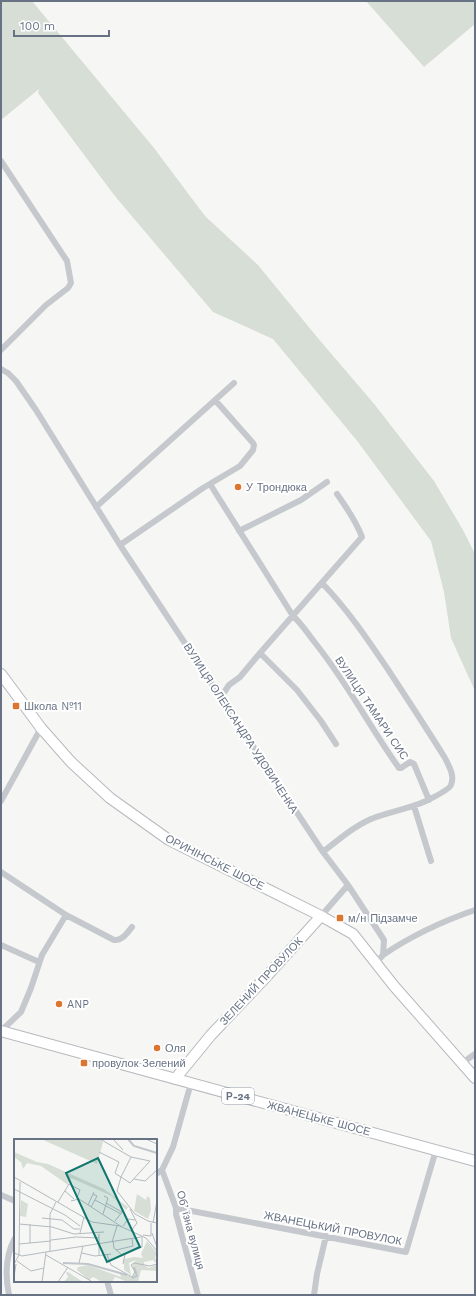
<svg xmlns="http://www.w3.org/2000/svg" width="476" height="1296" font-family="'Work Sans',sans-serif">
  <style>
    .green { fill: #d7ded5 }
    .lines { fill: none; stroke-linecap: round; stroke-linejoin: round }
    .primary-casing { stroke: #b6b9be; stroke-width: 12 }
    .minor { stroke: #c5c8cc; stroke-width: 6 }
    .primary { stroke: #fff; stroke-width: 10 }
    .poi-dot { fill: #db7530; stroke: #fff; stroke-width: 1.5 }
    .labels { text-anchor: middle; stroke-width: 4; stroke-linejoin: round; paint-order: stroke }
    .shield { fill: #fff; stroke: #959ca9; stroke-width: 1 }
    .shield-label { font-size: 10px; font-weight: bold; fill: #677284 }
    .poi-label { font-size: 11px; fill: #677284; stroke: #fff; text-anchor: start }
    .street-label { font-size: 11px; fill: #677284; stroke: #fff }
    .inset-river { fill: none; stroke: #bfc6cb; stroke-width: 2 }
    .inset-road { fill: none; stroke: #b4bac0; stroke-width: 1 }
    .view { fill: #0f766e; fill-opacity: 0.15; stroke: #0f766e; stroke-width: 2 }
    .inset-edge { fill: none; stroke: #677284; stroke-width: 2 }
  </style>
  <rect width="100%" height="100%" fill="#f6f7f4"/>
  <path class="green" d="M1,1H32L154,148L205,216L258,265L317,337L375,405L434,481L463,530L475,554V691L451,638L444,592L431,541L358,442L273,339L213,312L114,195L38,93L39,89L1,120Z
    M366,1H475V24L424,67Z"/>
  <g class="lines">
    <g class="primary-casing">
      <path id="primary" d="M1,674L41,728L71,762L110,798L169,840L321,916L353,934L394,986L475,1078
        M1,1031L475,1161
        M175,1079L211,1035L266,977L321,916"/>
    </g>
    <path class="minor" d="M1,161L67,261L71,283L68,288L46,305L1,350
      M1,369L8,373L16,381L36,410L120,545L323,852L348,885L384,940L383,955L376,963
      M210,484L293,616C302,624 308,634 316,644C347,683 370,727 399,768H401L410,762L414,764L429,800
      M96,507L234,383
      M239,531L301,500L327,482
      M120,545L203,488L240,466L253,450L254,445L253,443L215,400
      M322,583C348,610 368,640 389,671C408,700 427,729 445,758C449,766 455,776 451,785C449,790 432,798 426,801C408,809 389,812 371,819C353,827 338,840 323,852
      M260,653L297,690L321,721L336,744
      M221,697L229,685L240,677L260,653L362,537C356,521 347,508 337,494
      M1,801L41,728
      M414,806L431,861
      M1,872L66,915L114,940C122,941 127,933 132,927
      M321,916L348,885
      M1,945L39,962
      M383,955C411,936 443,921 475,910
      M1,1031L21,1012L31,988L42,955L66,915
      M462,1063L475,1054
      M162,1170L176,1208V1214L198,1295
      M156,1174L162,1170L173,1147L191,1083
      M1,1195L15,1201
      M176,1208L406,1252L436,1150
      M107,1281L111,1295
      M9,1295C5,1275 5,1256 15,1238
      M314,1295L317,1274L326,1236"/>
    <use href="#primary" class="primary"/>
  </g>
  <g class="poi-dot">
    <circle cx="238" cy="487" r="4"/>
    <rect x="12" y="702" width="8" height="8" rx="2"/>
    <rect x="336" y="914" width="8" height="8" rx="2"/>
    <circle cx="59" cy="1004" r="4"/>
    <circle cx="157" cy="1048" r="4"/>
    <rect x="80" y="1059" width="8" height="8" rx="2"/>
  </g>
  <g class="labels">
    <rect class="shield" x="222" y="1088" width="32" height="16" rx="3"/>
    <g class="shield-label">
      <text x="238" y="1100">Р-24</text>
    </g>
    <g class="poi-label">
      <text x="246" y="491">У Трондюка</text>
      <text x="24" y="710">Школа №11</text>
      <text x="348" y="922">м/н Підзамче</text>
      <text x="67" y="1008">ANP</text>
      <text x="165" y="1052">Оля</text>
      <text x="92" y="1067">провулок Зелений</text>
    </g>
    <g class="street-label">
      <text transform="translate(372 708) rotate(56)" y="4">ВУЛИЦЯ ТАМАРИ СИС</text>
      <text transform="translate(241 728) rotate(57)" y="4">ВУЛИЦЯ ОЛЕКСАНДРА УДОВИЧЕНКА</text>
      <text transform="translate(215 862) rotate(27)" y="4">ОРИНІНСЬКЕ ШОСЕ</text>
      <text transform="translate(261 981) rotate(-47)" y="4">ЗЕЛЕНИЙ ПРОВУЛОК</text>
      <text transform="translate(319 1118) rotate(15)" y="4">ЖВАНЕЦЬКЕ ШОСЕ</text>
      <text transform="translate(333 1228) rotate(11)" y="4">ЖВАНЕЦЬКИЙ ПРОВУЛОК</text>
      <text transform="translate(191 1230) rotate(75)" y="4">Обʼїзна вулиця</text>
    </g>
  </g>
  <g transform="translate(14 1139)">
    <rect width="143" height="143" fill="#f6f7f4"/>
    <path d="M27,0H85L89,3L83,25ZM0,13L23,23L34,25L90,50L114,68L112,71L98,57L57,39L54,46L27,27L13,24L9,30L7,23L0,18ZM123,55L132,61L133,57L136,59L137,71L134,80L120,72ZM7,61L14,65L12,78L6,77ZM133,102L143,114L141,118L143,125L139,121L130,123V126L135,129L142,126L143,132L127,131L124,143H114L101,138L98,143H88L79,138L75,141L63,131L64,128L74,126L107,138L106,134L119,138L121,132L118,126L122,121L115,124L117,136L110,131V120L120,118L129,119L127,115ZM52,133H54L69,143H50L54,138Z" fill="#d7ded5"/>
    <path class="inset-river" d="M114,0L120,7L143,14M49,124L74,125L113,136M118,139L123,137L120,128"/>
    <path class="inset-road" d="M86,0L117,18M99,0L109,11M132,0L143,5M85,13L105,23L101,34L102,35L107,38L116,44L136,22L117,18L107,38L103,52L121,75L134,82L143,84M0,38L78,83L106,87L132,99L143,112M120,40L131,42L143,31M0,50L51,76L66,87M51,52L60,60M81,61L107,75M57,62L65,60L108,88M44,63L55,45L66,51L63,59M92,64L108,73L101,82M74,66L80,53M77,68L83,57L79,55M116,70L123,84L117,92M89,75L94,59L90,57M28,79L48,81L60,90H66M139,84L143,62M5,85L38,88L60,95L90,93M109,87L114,80L121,81M66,94L70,78M138,94L143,108M129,96L137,97V84M37,101L62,98L85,99M99,102L100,109L109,117M98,103L103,87M16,104V85M5,105L37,102M102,111L119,107L118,100M36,112V75L42,63M0,114L8,117L32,113M68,114L81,117L97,115M32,116L77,142M85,116V95M93,116L97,126L118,138L121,133L117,126L120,124L136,127L143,125M3,122L17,132L30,129M65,124L69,107M0,125L5,116L6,43M109,125L111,115L128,108V97M0,138L2,125M28,143L32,113L127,98M44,143L54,128"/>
    <path class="view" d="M84,19L126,108L93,123L52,34Z"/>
    <rect width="143" height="143" class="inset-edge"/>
  </g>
  <rect width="476" height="1296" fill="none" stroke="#677284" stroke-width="4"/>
  <path d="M14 30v6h95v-6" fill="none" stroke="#677284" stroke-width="2"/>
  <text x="20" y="30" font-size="12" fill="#677284" stroke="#ffffff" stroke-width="3" paint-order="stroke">100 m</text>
</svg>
